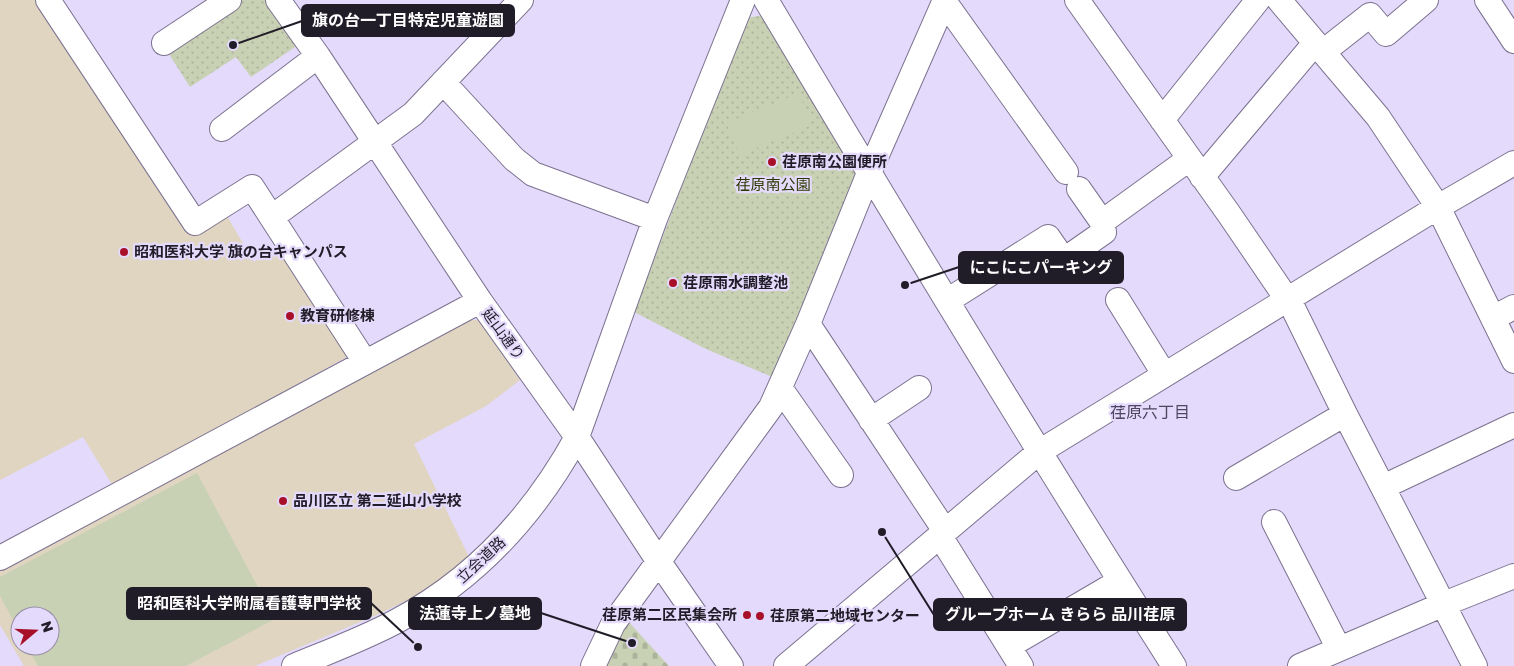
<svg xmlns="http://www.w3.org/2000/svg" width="1514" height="666" font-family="'Golos Text','Noto Sans JP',sans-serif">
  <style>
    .education { fill: #dfd5c0; fill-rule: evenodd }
    .cemetery { fill: url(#cemetery-stones) }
    .park { fill: url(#park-dots) }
    .pitch { fill: #c9d1b4 }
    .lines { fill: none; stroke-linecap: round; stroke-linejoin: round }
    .minor-casing { stroke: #7c7290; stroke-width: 26 }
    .minor { stroke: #fff; stroke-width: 24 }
    .poi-dot { fill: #a8102a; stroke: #e4dafb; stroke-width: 2 }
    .labels { text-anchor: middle; stroke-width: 4.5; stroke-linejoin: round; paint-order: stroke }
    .poi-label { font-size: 15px; font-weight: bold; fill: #201c28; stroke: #e4dafb; text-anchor: start }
    .park-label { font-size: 15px; fill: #2d3700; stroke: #e4dafb }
    .street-label { font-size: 15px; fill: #201c28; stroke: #e4dafb }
    .neighbourhood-label { font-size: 16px; fill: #4f4661; stroke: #e4dafb }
    .leader { fill: none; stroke: #201c28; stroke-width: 2 }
    .callout-dot { fill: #201c28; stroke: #e4dafb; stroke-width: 2 }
    .callout { fill: #201c28; stroke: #201c28; stroke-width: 2 }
    .callout-label { font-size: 16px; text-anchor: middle; font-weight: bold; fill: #fff }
  </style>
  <defs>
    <pattern id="cemetery-stones" width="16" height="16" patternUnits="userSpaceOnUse" patternTransform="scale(1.25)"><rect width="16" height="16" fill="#c9d1b4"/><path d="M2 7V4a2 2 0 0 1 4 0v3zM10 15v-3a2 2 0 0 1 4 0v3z" fill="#acb39b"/></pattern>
    <pattern id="park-dots" width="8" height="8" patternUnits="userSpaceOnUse" patternTransform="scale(1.25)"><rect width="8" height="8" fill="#c9d1b4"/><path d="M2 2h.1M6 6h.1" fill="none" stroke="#acb39b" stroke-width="1.8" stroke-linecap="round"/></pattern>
  </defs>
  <rect width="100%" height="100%" fill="#e4dafb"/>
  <path class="education" d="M0,0H43L198,228L224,211L254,262L283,243L354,353L113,486L83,437L0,480Z
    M469,320H479L520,380L486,406L414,444L470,559L428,590L379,614L255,666H24L0,625V567ZM20,616H50V646H20Z"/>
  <path class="cemetery" d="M627,620L669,666H603Z"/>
  <path class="park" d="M238,0H271L301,43L251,77L236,57L190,87L165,48Z
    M764,15L869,173L782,381L706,349L634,312L746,18Z"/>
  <path class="pitch" d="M799,93L812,125L740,155L726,123Z
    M197,473L275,619L186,666H38L27,646H50V616H20V633L0,596V577Z"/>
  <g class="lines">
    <g class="minor-casing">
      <path id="minor" d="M48,0L195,223L252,187L365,362
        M278,0L318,56L480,301L577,437L659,562L731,666
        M766,0C899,224 1034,446 1174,666
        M1077,0L1229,214L1293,308L1345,414L1475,666
        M1279,0L1378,117L1438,207L1514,361
        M1487,0L1514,41
        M944,1L1066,172
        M164,43L229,0
        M1323,52L1370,15L1386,34L1426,0
        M443,82L514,159L533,174L655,219
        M1162,120L1258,0
        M222,129L318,56
        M1202,177L1315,43
        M1079,189L1102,222L1189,159
        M272,217L413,114L521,0
        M1118,300L1164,374
        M947,301L1048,237L1064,260L1104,232L1102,222
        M1493,318L1514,307
        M808,324L945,531
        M780,388L841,475
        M871,420L919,388
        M1236,478L1345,414
        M1383,487L1514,425
        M1274,522L1339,649
        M940,536L1021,666
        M0,558L480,301
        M1009,646L1120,581
        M294,666C328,652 363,639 395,622C475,580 534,515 577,437L655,219L743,0
        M593,666L613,624L771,407L808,324L869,173L945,0
        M786,666L1039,452L1438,207L1514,163
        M1300,666L1444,604L1514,576"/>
    </g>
    <use href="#minor" class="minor"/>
  </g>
  <g class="poi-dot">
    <circle cx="772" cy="162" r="5"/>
    <circle cx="124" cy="252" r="5"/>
    <circle cx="673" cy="283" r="5"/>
    <circle cx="290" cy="316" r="5"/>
    <circle cx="283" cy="501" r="5"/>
    <circle cx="747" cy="615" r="5"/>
    <circle cx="760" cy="616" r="5"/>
  </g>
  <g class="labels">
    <g class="poi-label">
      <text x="782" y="167">荏原南公園便所</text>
      <text x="134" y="257">昭和医科大学 旗の台キャンパス</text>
      <text x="683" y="288">荏原雨水調整池</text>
      <text x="300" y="321">教育研修棟</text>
      <text x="293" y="506">品川区立 第二延山小学校</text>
      <text x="737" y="620" text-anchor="end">荏原第二区民集会所</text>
      <text x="770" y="621">荏原第二地域センター</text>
    </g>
    <g class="park-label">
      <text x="773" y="190">荏原南公園</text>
    </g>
    <g class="street-label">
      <text transform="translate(503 334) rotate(54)" y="5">延山通り</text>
      <text transform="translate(481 560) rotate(-43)" y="5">立会道路</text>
    </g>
    <g class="neighbourhood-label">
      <text x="1150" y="418">荏原六丁目</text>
    </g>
  </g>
  <path class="leader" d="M233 45L302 21M905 285L959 267M418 647L371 603M632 643L541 613M882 532L934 615"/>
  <g class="callout-dot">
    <circle cx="233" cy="45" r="5"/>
    <circle cx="905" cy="285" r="5"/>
    <circle cx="418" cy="647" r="5"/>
    <circle cx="632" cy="643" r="5"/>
    <circle cx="882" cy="532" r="5"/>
  </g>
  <g class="callout">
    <rect x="302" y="5" width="212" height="31" rx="5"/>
    <rect x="959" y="252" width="164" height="31" rx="5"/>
    <rect x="127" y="588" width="244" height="31" rx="5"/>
    <rect x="409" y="598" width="132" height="31" rx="5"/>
    <rect x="934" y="599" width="252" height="31" rx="5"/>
  </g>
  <g class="callout-label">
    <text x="408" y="26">旗の台一丁目特定児童遊園</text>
    <text x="1041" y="273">にこにこパーキング</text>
    <text x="249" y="609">昭和医科大学附属看護専門学校</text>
    <text x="475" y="619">法蓮寺上ノ墓地</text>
    <text x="1060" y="620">グループホーム きらら 品川荏原</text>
  </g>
  <g transform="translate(35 631) rotate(71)"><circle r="24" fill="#e4dafb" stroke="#968ea7"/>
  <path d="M0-4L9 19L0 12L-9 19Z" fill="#a8102a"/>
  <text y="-8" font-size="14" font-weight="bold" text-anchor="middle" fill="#201c28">N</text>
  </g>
</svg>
